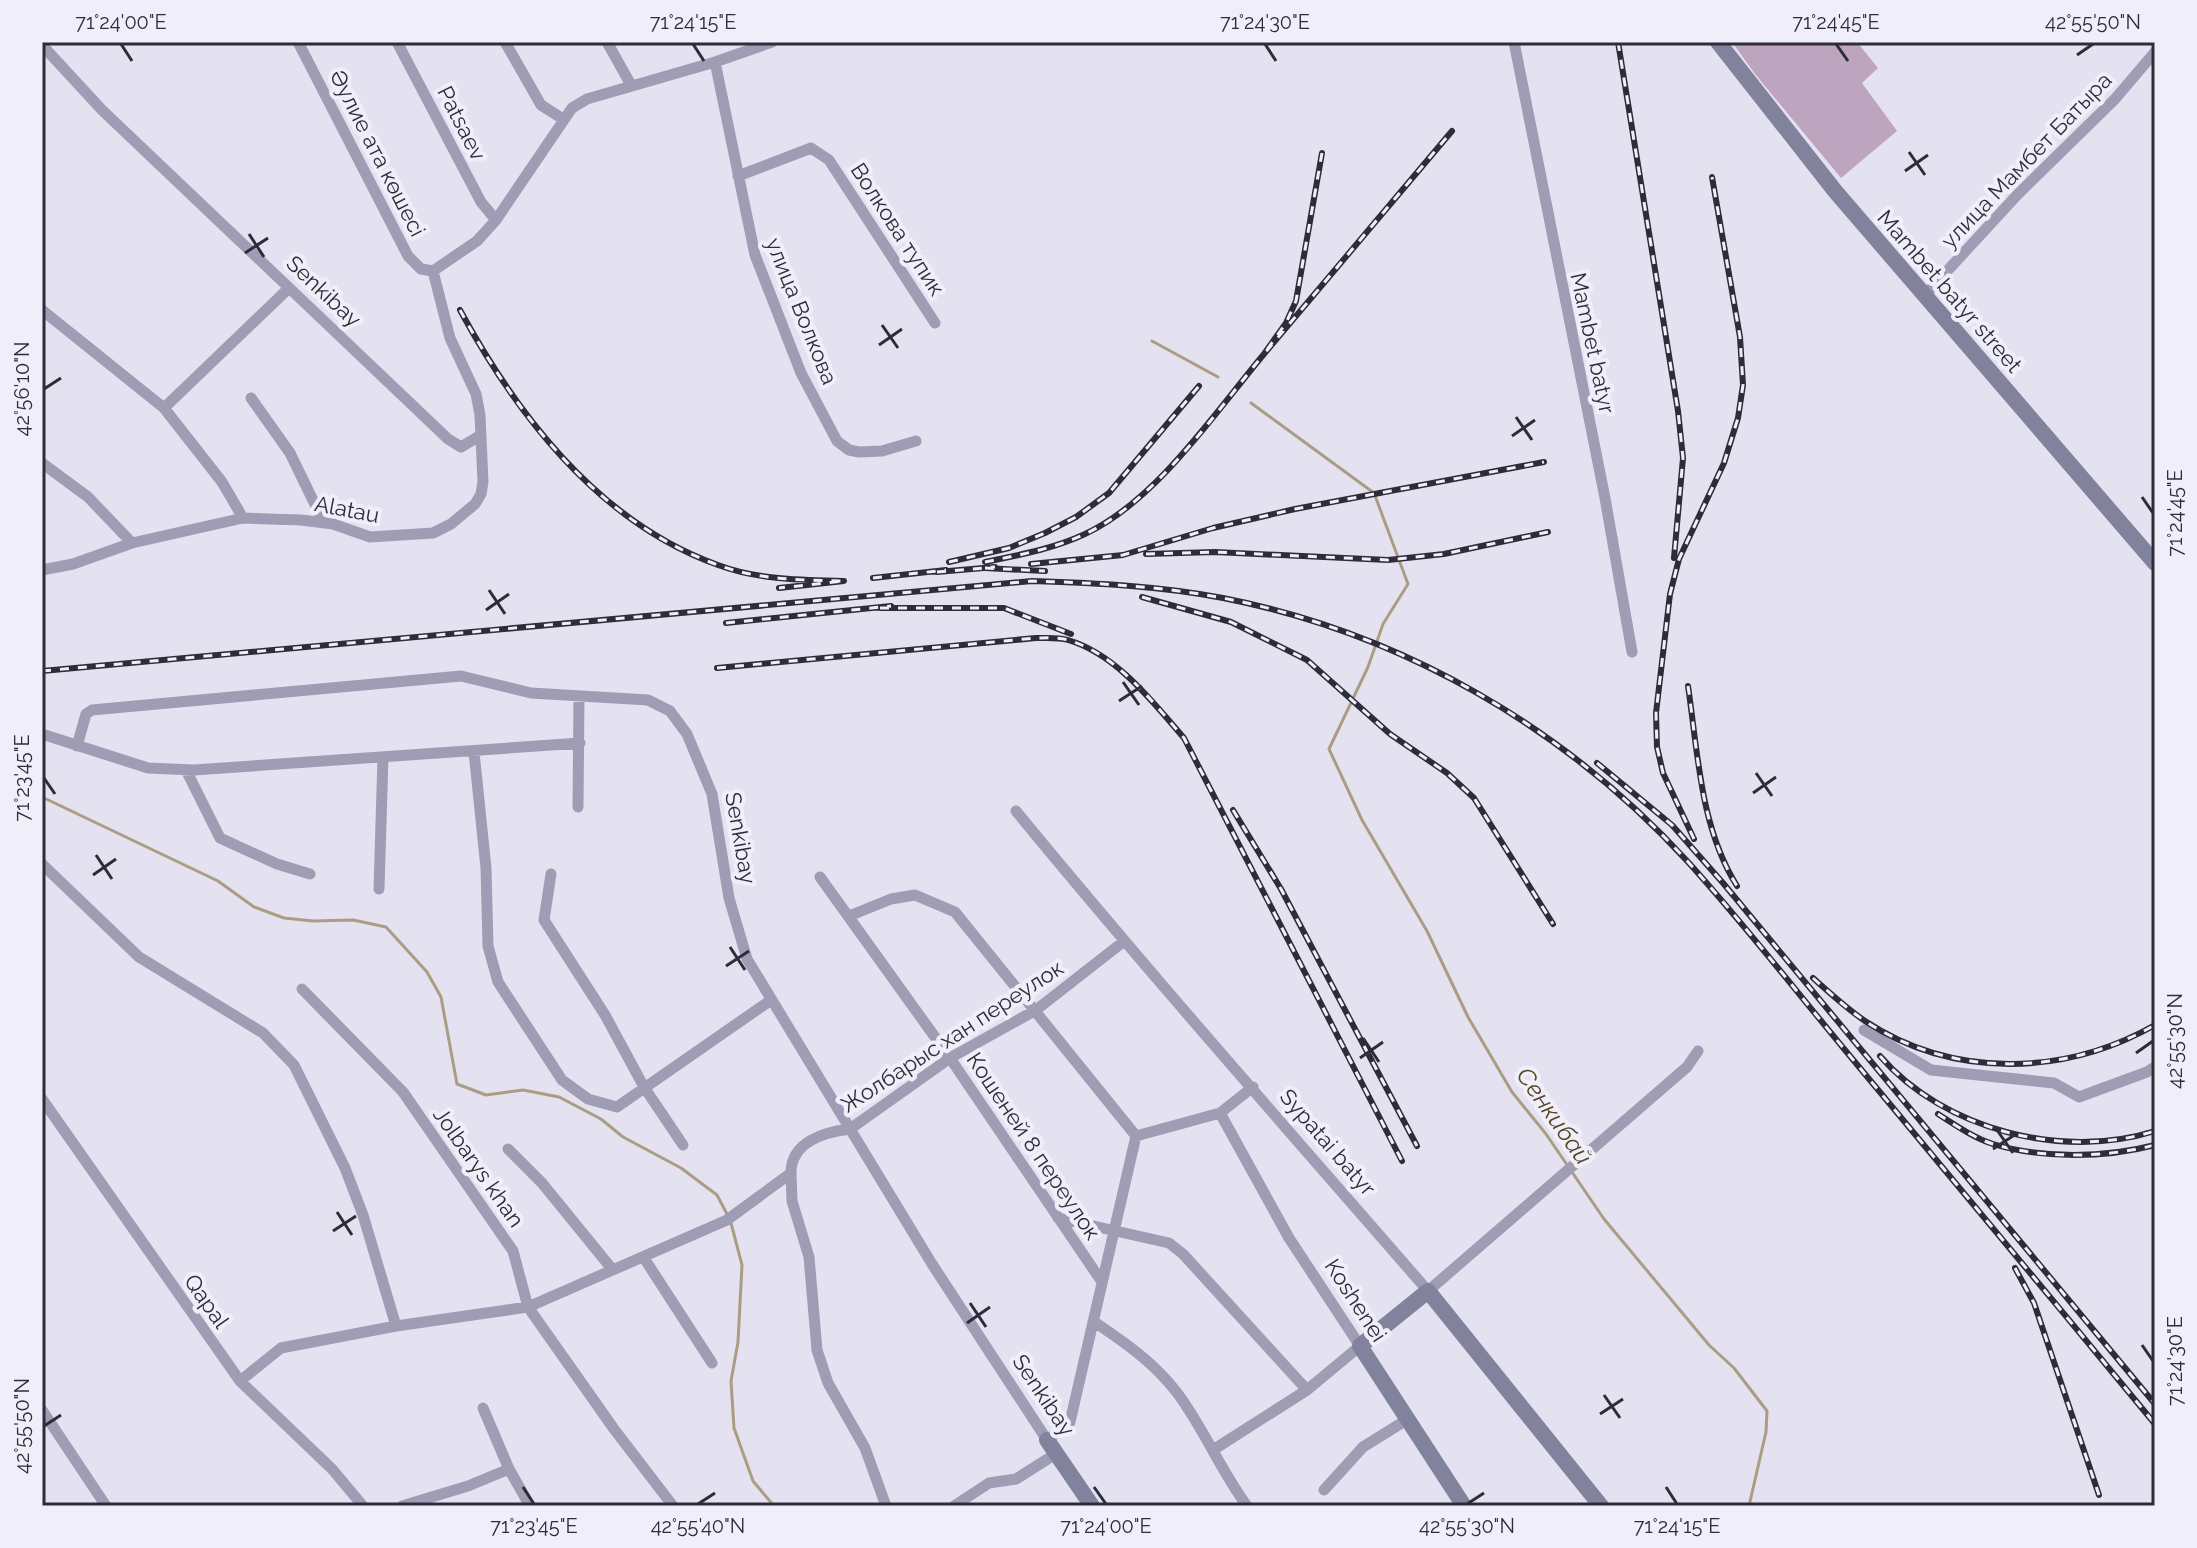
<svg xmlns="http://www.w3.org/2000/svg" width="2197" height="1548" font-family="Raleway,sans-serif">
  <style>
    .green { fill: #bda4bf }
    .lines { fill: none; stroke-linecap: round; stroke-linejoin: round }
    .stream { stroke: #ab9d84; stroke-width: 3 }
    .street { stroke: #9e9db4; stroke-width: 11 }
    .secondary { stroke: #81829c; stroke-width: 16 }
    .rail-casing { stroke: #2c2d38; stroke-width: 6 }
    .rail { stroke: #f0eff9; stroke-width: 3; stroke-dasharray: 9; stroke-linecap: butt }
    .ticks { fill: none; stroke: #2c2d38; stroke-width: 3 }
    .labels { text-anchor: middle; stroke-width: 8; stroke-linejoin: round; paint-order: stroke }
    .street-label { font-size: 22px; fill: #2c2d38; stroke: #f0eff9 }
    .water-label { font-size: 24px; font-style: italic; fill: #554626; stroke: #f0eff9 }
    .neatline { fill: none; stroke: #2c2d38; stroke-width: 3 }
    .ticks-label { font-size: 20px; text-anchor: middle; fill: #2c2d38 }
  </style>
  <rect width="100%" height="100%" fill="#e4e2f1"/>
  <path class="green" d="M1732,42H1857L1878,68L1862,83L1897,131L1841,178L1755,74Z"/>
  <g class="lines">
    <path class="stream" d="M1152,341L1218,377
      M1251,403L1374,493L1408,584L1383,624L1368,667L1329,749L1362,820L1427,931L1468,1017L1512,1092L1546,1134L1604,1219L1709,1345L1734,1368L1767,1411L1766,1432L1749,1506
      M42,797L218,881L254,907L284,918L313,921L353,920L386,927L427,972L441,997L457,1084L486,1095L523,1090L559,1097L601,1119L623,1137L681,1168L717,1195L728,1216
      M731,1223L742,1265L738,1342L731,1381L734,1428L753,1481L774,1506"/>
    <path class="street" d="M298,42L408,256L421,269L433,271
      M397,42L481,202L496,220
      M505,42L541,105L563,119
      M607,42L631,85
      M1514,42L1605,498L1632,652
      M42,45L102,110L448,439L461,447L481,435
      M715,62L755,255L801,373L837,441L849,450L859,452L882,451L916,441
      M738,176L811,148L829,160L935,323
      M1925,295L2018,194L2115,99L2155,52
      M42,310L164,408L222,482L243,518
      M251,398L290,453L324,523
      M164,408L289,288
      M42,463L88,497L132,543
      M42,570L73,564L132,543L243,518L301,520L333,524L370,537L433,533L451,524L475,504L481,494L483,482L480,415L476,394L450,338L433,271L477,241L496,220L572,108L587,99L715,62L772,42
      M45,735L148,768L194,770L580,743
      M77,746L86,714L92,710L461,676L531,693L648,700L670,711L687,734L712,794L729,898L747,959L932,1264L1047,1440L1070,1422L1136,1136
      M474,752L486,868L488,946L498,982L562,1080L588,1099L617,1107L771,1000
      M186,770L220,838L277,864L310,874
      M578,807L579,696
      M1016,811C1150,974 1290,1132 1428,1291L1687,1067L1698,1051
      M42,864L139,957L263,1033L294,1065L345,1168L363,1215L396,1326
      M551,874L544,920L605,1015L644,1087L683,1145
      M820,877L950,1058L1102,1282
      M379,889L383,757
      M849,916L891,899L915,895L955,912L1136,1136L1220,1113L1253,1087
      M302,989L403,1092L513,1251L528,1307L614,1429L673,1506
      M1864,1030L1931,1070L2054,1083L2079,1097L2147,1072L2155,1067
      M42,1099L240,1381L332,1469L363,1506
      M508,1149L542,1183L612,1269
      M791,1173L792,1201L809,1257L817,1350L828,1383L865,1448L886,1506
      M1058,1218L1169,1243L1183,1254L1307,1390
      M644,1258L712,1363
      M1093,1321C1124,1342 1155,1363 1178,1394C1204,1429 1221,1471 1247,1506
      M240,1381L281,1348L396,1326L528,1307L727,1220L791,1173C791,1142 824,1132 850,1129L950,1058L1036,1010L1123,942
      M483,1408L509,1469L530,1506
      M42,1410L106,1506
      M1213,1450L1307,1390L1360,1346L1289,1238L1220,1113
      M1324,1490L1363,1447L1408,1419
      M402,1506L468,1486L509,1469
      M954,1506L989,1483L1016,1479L1057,1453"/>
    <path class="secondary" d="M1718,42L1835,191L2155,563
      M1047,1440L1092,1506
      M1464,1506L1360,1346L1428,1291L1601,1506"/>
    <g class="rail-casing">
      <path id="rail" d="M1618,42L1678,411L1683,458L1674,558
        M1322,153L1296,301L1286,323L1264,354L1452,131
        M460,310C518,417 600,523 718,565C758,580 802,580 844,581L779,588
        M1146,554L1215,552L1388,560L1444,554L1548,532
        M949,562L1009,548L1045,533L1076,517L1109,493L1199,386
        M985,562C1019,555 1053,549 1085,534C1156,501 1214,414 1264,354
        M1031,564L1123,555L1213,528L1295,509L1544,462
        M985,568L1045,571
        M937,572L995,567
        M873,578L946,570
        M1142,597L1231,622L1307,660L1390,734L1447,773L1474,798L1553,924
        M880,608H1004L1071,634
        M726,623L891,606
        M717,668L1036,638C1046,638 1058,637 1068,640C1116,654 1152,701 1184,738L1402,1161
        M42,671L1032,581C1096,583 1160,586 1223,598C1402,633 1566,728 1689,863C1743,923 1793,987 1845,1050C1948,1174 2052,1299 2155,1424
        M1688,686C1698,753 1700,827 1737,886
        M1597,763L1672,825L1723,883L2155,1404
        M1233,810L1281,889L1417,1146
        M1694,839L1663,773L1657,747L1656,713L1670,594L1679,559L1724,463L1738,418L1743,385L1740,337L1712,177
        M1813,978C1830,993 1846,1008 1865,1021C1953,1079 2065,1076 2155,1025
        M1880,1056C1944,1130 2063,1160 2155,1131
        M1938,1114C1955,1125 1974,1138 1993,1144C2043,1159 2105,1158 2155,1145
        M2015,1268L2034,1303L2099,1495"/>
    </g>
    <use href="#rail" class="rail"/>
  </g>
  <path class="ticks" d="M121,44L132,61M693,44L704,61M1265,44L1276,61M1836,44L1848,61M2077,55L2093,44M1909,152L1925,175M1905,171L1928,155M249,234L264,257M245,253L268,238M882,325L898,348M879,345L902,329M44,389L61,378M1516,417L1532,440M1512,436L1535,420M2142,497L2153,513M489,590L505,614M486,610L509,594M1123,682L1139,705M1119,701L1142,686M1756,773L1772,796M44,778L55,794M1753,793L1776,777M96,855L112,879M93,875L116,859M730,947L745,970M726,966L749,951M1363,1038L1379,1062M2136,1053L2153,1041M1360,1058L1383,1042M1997,1130L2013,1153M1993,1149L2016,1134M337,1212L352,1235M333,1231L356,1216M970,1303L986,1327M967,1323L990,1307M2142,1345L2153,1361M1604,1395L1620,1418M1600,1414L1623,1399M44,1426L61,1415M523,1487L534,1504M1094,1487L1106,1504M1666,1487L1677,1504M698,1504L715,1493M1467,1504L1484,1493"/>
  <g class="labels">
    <g class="street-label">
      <text transform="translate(462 123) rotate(63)" y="8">Patsaev</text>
      <text transform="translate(378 153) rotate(63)" y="8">Әулие ата көшесі</text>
      <text transform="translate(2026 160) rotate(-46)" y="8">улица Мамбет Батыра</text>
      <text transform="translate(898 229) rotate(57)" y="8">Волкова тупик</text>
      <text transform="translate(324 291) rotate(43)" y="8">Senkibay</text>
      <text transform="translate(1950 291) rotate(49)" y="8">Mambet batyr street</text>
      <text transform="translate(802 311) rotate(68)" y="8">улица Волкова</text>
      <text transform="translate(1593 343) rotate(78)" y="8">Mambet batyr</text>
      <text transform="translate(347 509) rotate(11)" y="8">Alatau</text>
      <text transform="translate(741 838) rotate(80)" y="8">Senkibay</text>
      <text transform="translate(952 1036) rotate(-33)" y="8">Жолбарыс хан переулок</text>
      <text transform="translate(1328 1142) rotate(49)" y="8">Sypatai batyr</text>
      <text transform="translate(1034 1146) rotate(56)" y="8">Кошеней 8 переулок</text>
      <text transform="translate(479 1167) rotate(55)" y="8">Jolbarys khan</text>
      <text transform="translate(1356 1300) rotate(57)" y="8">Koshenei</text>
      <text transform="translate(207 1301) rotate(55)" y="8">Qapal</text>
      <text transform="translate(1044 1395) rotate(56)" y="8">Senkibay</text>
    </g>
    <g class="water-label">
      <text transform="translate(1554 1116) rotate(55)" y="8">Сенкибай</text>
    </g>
  </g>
  <rect width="2197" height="1548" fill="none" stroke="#f0eff9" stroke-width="88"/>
  <rect x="44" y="44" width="2109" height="1460" class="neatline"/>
  <g class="ticks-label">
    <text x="121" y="29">71°24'00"E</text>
    <text x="693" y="29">71°24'15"E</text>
    <text x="1265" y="29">71°24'30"E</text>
    <text x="1836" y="29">71°24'45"E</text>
    <text x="2093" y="29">42°55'50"N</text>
    <text transform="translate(22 389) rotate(-90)" y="7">42°56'10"N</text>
    <text transform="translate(2175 513) rotate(-90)" y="7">71°24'45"E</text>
    <text transform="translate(22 778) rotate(-90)" y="7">71°23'45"E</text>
    <text transform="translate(2175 1041) rotate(-90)" y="7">42°55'30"N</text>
    <text transform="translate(2175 1361) rotate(-90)" y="7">71°24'30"E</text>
    <text transform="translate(22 1426) rotate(-90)" y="7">42°55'50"N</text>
    <text x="534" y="1533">71°23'45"E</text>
    <text x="698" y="1533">42°55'40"N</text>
    <text x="1106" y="1533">71°24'00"E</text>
    <text x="1467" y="1533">42°55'30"N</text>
    <text x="1677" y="1533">71°24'15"E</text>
  </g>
</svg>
